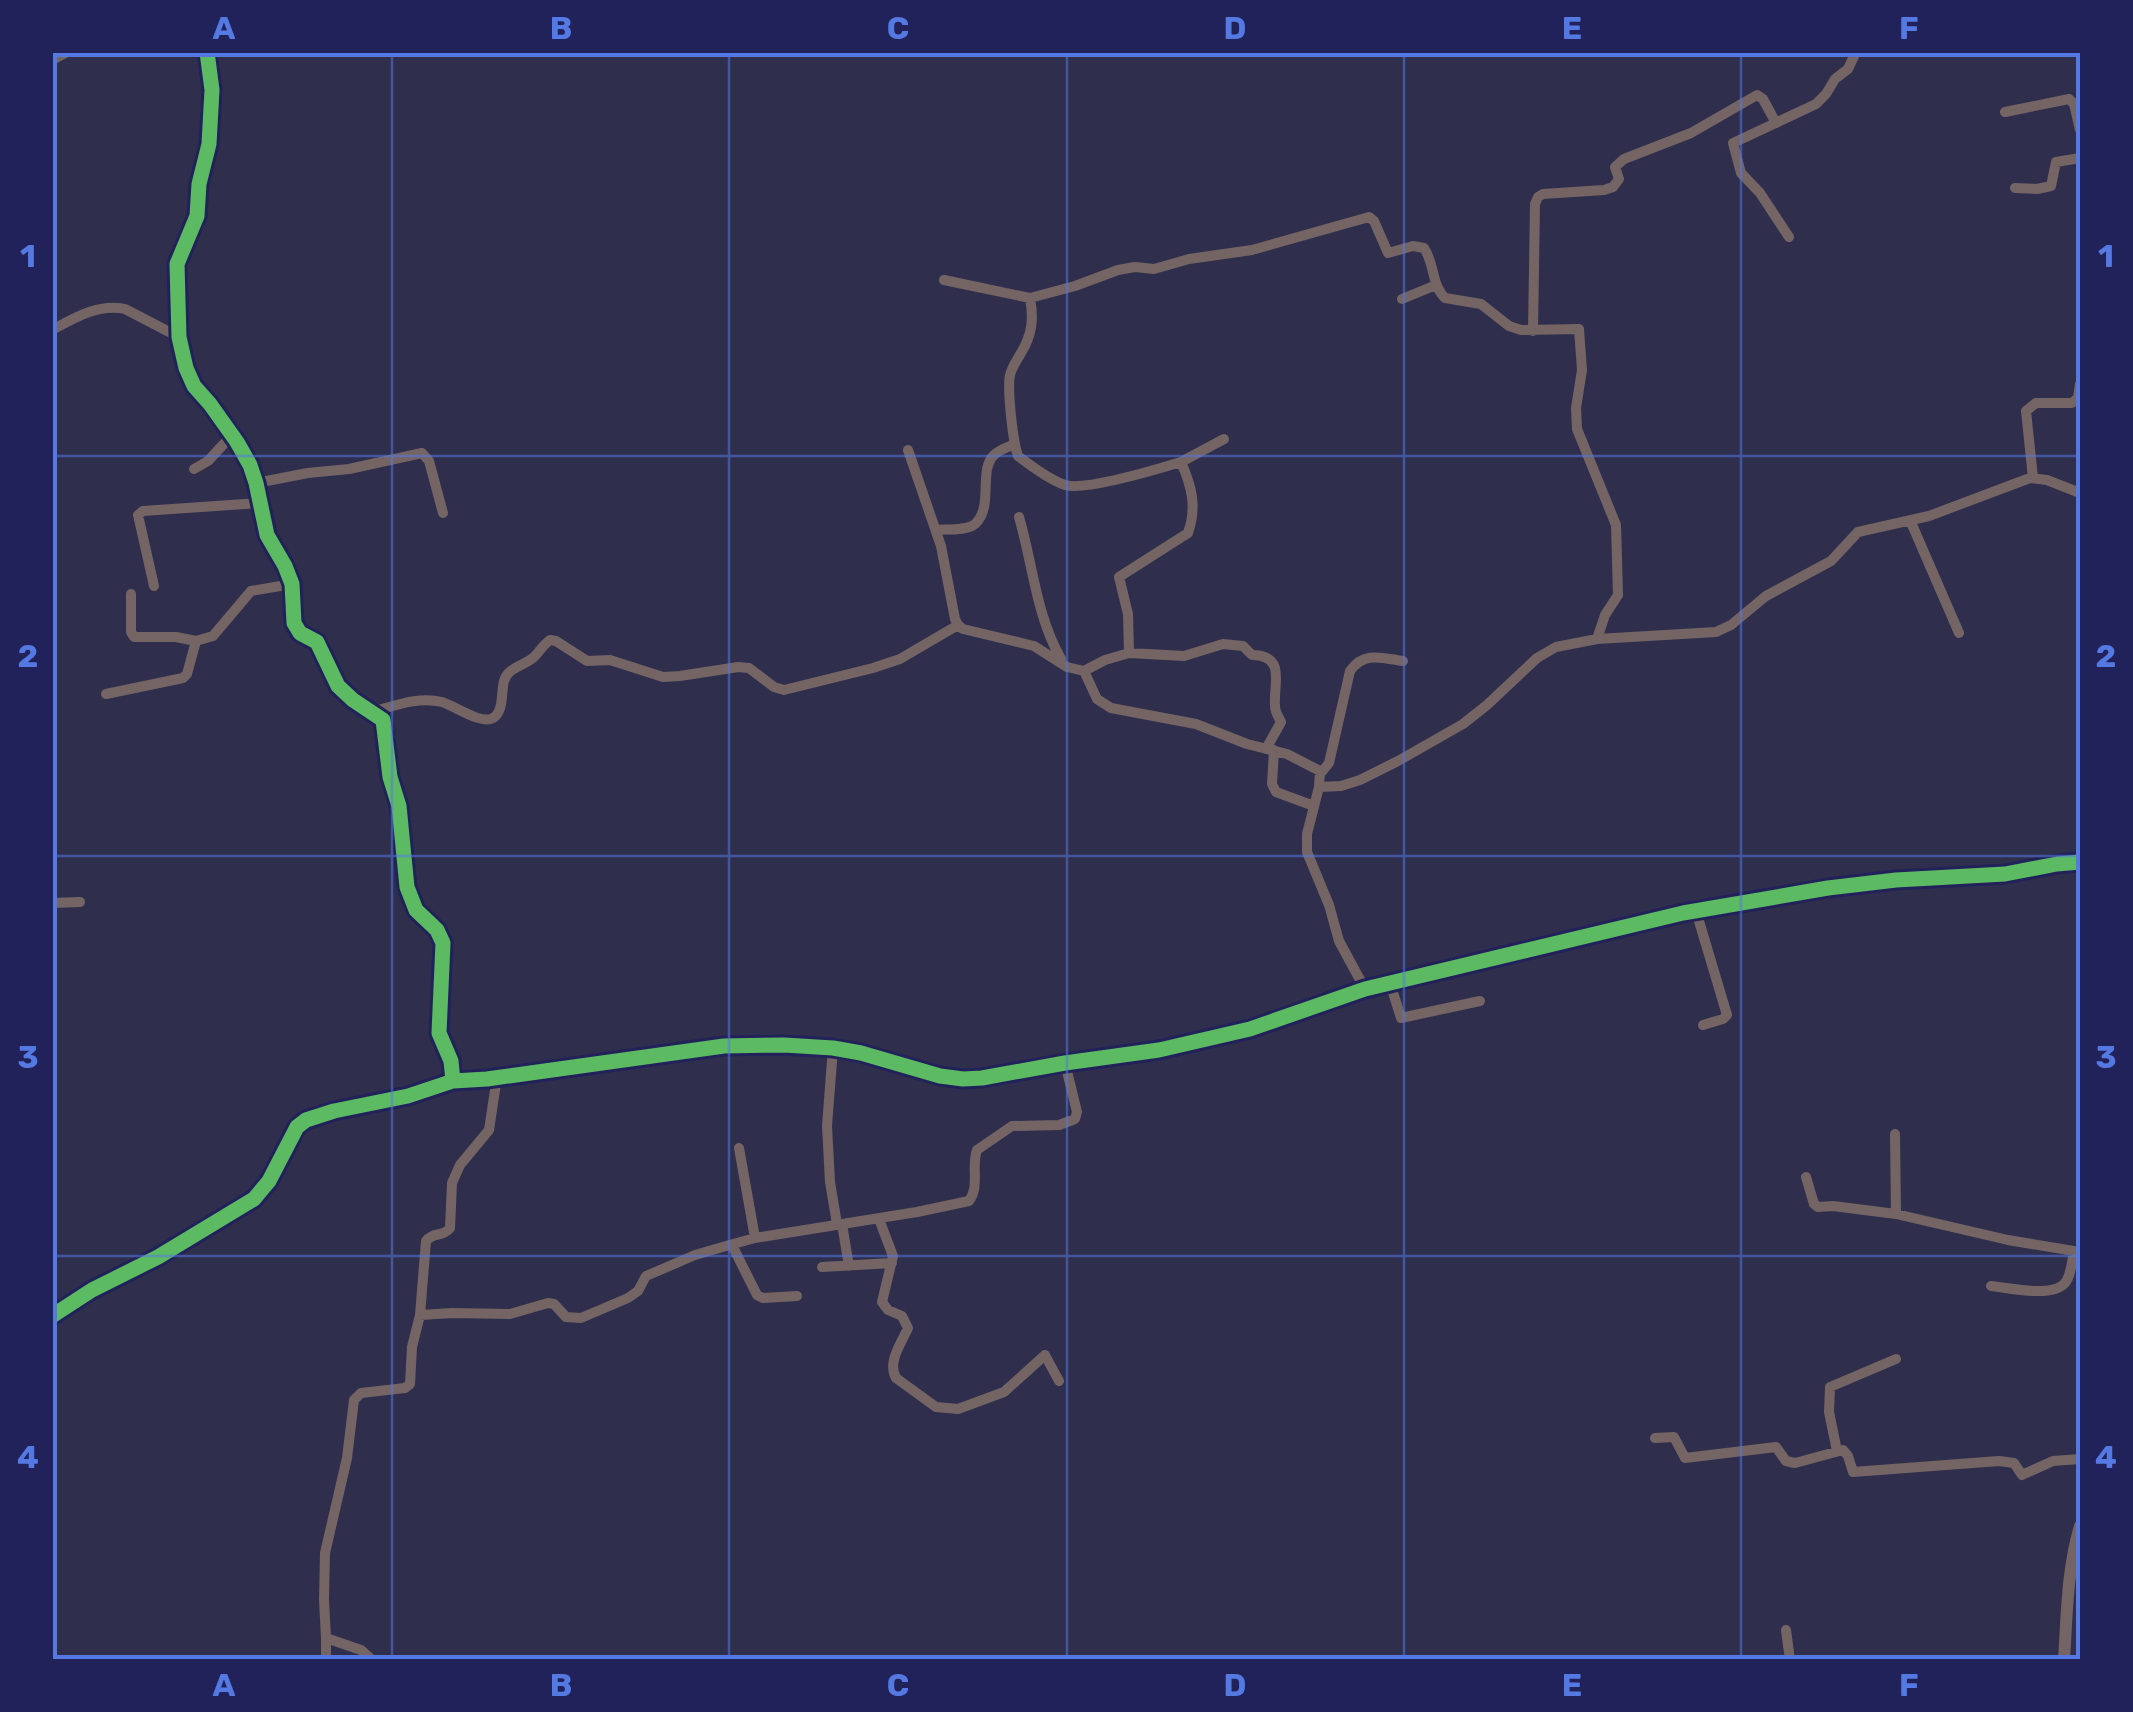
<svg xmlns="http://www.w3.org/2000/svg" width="2133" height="1712" font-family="Rubik,sans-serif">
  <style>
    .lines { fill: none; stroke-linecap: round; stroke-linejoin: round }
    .minor { stroke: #746564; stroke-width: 10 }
    .tertiary { stroke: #746564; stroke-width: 12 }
    .cycleway-casing { stroke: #22225a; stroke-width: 21 }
    .cycleway { stroke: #5cba63; stroke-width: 15 }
    .grid { fill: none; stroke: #5579e2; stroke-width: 2.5; stroke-opacity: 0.55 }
    .neatline { fill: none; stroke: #5579e2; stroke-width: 4 }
    .grid-label { font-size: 32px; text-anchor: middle; font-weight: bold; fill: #5579e2 }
  </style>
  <rect width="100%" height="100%" fill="#2f2f4d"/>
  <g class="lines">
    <path class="minor" d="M207,52L212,90L209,144L199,184L197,216L177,264L179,337L186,368L194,386L210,404L237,442L250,465L256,483L267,535L285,566L292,584L294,623L300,633L317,642L338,686L353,700L383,720L390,777L399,806L407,887L416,910L437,930L443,943L439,1033L451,1061L453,1081
      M52,60L67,52
      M2005,112L2069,99L2074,104L2080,130
      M2015,188L2037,189L2051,186L2056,162L2080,158
      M1789,237L1760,193L1741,173L1733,143L1816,104L1826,94L1835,79L1848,69L1856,52
      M944,280L1030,298L1075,286L1118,270L1135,267L1154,269L1189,259L1252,250L1369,217L1374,221L1388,253L1413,246L1424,248C1435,264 1431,284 1445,298L1481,304L1509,326L1521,330L1579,329L1582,370L1576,408L1577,429L1616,525L1618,595L1605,615L1597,639
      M1030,298C1034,319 1032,335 1021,353C1017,360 1012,367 1010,375C1007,390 1013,442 1018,456C1031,466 1050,480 1065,485C1085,491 1158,469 1181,462
      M1402,299L1436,285
      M52,330C74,318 99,303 125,309L179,337
      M1533,331L1535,204L1538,197L1543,194L1604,190L1613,187L1619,179L1615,167L1624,159L1691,133L1757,95L1763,99L1776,123
      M908,450L941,546L955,619L958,625L963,629L1034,646L1067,667L1084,671L1097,699L1111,708L1196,724L1247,744L1287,754L1320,771L1319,787L1307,834V852L1329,905L1339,941L1365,989
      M194,469L208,461L232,435
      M2033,478L2026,411L2036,403H2072L2078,398L2080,384
      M256,483L308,473L349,469L422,453L429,461L443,513
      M1019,517C1033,565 1036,615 1061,659
      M1910,520L1959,633
      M936,530C946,529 967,531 975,524C994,507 978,470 994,455C999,450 1008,447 1015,444
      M154,586L138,515L143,511L260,503
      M131,594V632L134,637H176L196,641L213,636L251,591L292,584
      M1129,653L1128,614L1119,577L1188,533C1197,507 1192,487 1181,462L1224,439
      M1084,671L1105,660L1129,653L1184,656L1223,644L1243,646L1252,655C1287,655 1273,685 1275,706C1275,712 1278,716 1281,722L1266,749
      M106,694L183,678L187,674L196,641
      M372,712C394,706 418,696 442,702C455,706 481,725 493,718C504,712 501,692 504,681C508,667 524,666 534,657C540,651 543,645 550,640L556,641L587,661L610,660L663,677L680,676L738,667L749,668L774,687L784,690L873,668L900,659L958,625
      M1274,750L1272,784L1276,792L1314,806
      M1321,773L1329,763L1350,671C1364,651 1382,658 1403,661
      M1319,787L1341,786L1360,780L1398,761L1463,724L1487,705L1537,658L1556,647L1597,639L1716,632L1731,625L1766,596L1831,561L1858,532L1929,516L2030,478L2047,480L2080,493
      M52,903L80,902
      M1696,911L1727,1015L1723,1019L1703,1025
      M1390,983L1401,1018L1480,1001
      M833,1048L827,1126L830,1182L837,1224
      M1895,1134L1896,1214L2008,1240L2080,1252
      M739,1148L755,1238
      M1806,1177L1814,1204L1818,1207L1833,1206L1896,1214
      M879,1219L893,1256L882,1302L888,1310L902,1316L908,1328C901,1344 887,1362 896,1378L936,1407L958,1409L1004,1392L1045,1355L1059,1381
      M842,1224L849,1266
      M732,1245L757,1295L763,1298L797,1296
      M822,1267L892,1263
      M1991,1286C2009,1288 2052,1298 2065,1283C2071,1276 2072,1261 2074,1251
      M420,1315L452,1313L510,1314L548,1303L554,1304L566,1317L581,1318L628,1298L638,1291L646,1276L695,1255L726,1246L755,1238L917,1212L969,1201C980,1187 971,1166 977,1150L1012,1126L1059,1125L1075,1119L1077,1112L1065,1063
      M52,1316L92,1290L158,1257L254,1199L269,1181L297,1127L306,1120L334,1111L408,1096L453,1081L487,1079L724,1046L784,1045L833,1048L861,1053L940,1076L963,1079L982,1078L1065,1063L1159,1050L1250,1029L1365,989L1683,913L1828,888L1896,880L2005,874L2057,864L2080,862
      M1655,1438L1674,1437L1685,1458L1776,1447L1786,1461L1795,1463L1843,1450L1848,1456L1853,1472L1999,1461L2014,1463L2022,1475L2053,1461L2080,1459
      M1837,1451L1829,1412L1830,1387L1896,1359
      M1786,1630L1790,1660
      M326,1660V1638
      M372,1660L361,1650L326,1638L324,1600L325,1553L347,1458L354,1400L361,1393L405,1388L410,1384L412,1347L420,1315L426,1241C432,1232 444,1237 450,1228L452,1183L460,1165L489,1130L497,1077"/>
    <path class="tertiary" d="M2064,1660C2067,1614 2067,1570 2080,1526"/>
    <g class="cycleway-casing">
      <path id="cycleway" d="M207,52L212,90L209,144L199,184L197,216L177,264L179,337L186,368L194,386L210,404L237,442L250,465L256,483L267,535L285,566L292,584L294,623L300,633L317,642L338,686L353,700L383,720L390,777L399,806L407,887L416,910L437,930L443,943L439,1033L451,1061L453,1081
        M52,1316L92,1290L158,1257L254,1199L269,1181L297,1127L306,1120L334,1111L408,1096L453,1081L487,1079L724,1046L784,1045L833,1048L861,1053L940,1076L963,1079L982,1078L1065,1063L1159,1050L1250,1029L1365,989L1683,913L1828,888L1896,880L2005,874L2057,864L2080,862"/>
    </g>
    <use href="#cycleway" class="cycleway"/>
  </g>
  <path class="grid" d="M392,52V1660M729,52V1660M1067,52V1660M1404,52V1660M1741,52V1660M52,456H2080M52,856H2080M52,1256H2080"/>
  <rect width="2133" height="1712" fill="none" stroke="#22225a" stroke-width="110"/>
  <rect x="55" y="55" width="2023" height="1602" class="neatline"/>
  <g class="grid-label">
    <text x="224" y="39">A</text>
    <text x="561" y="39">B</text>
    <text x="898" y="39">C</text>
    <text x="1235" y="39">D</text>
    <text x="1572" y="39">E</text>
    <text x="1909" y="39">F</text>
    <text x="28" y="267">1</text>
    <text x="2106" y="267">1</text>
    <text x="28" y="667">2</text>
    <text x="2106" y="667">2</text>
    <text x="28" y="1068">3</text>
    <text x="2106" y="1068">3</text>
    <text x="28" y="1468">4</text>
    <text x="2106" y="1468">4</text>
    <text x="224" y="1696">A</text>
    <text x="561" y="1696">B</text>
    <text x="898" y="1696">C</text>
    <text x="1235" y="1696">D</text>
    <text x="1572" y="1696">E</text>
    <text x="1909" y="1696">F</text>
  </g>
</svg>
